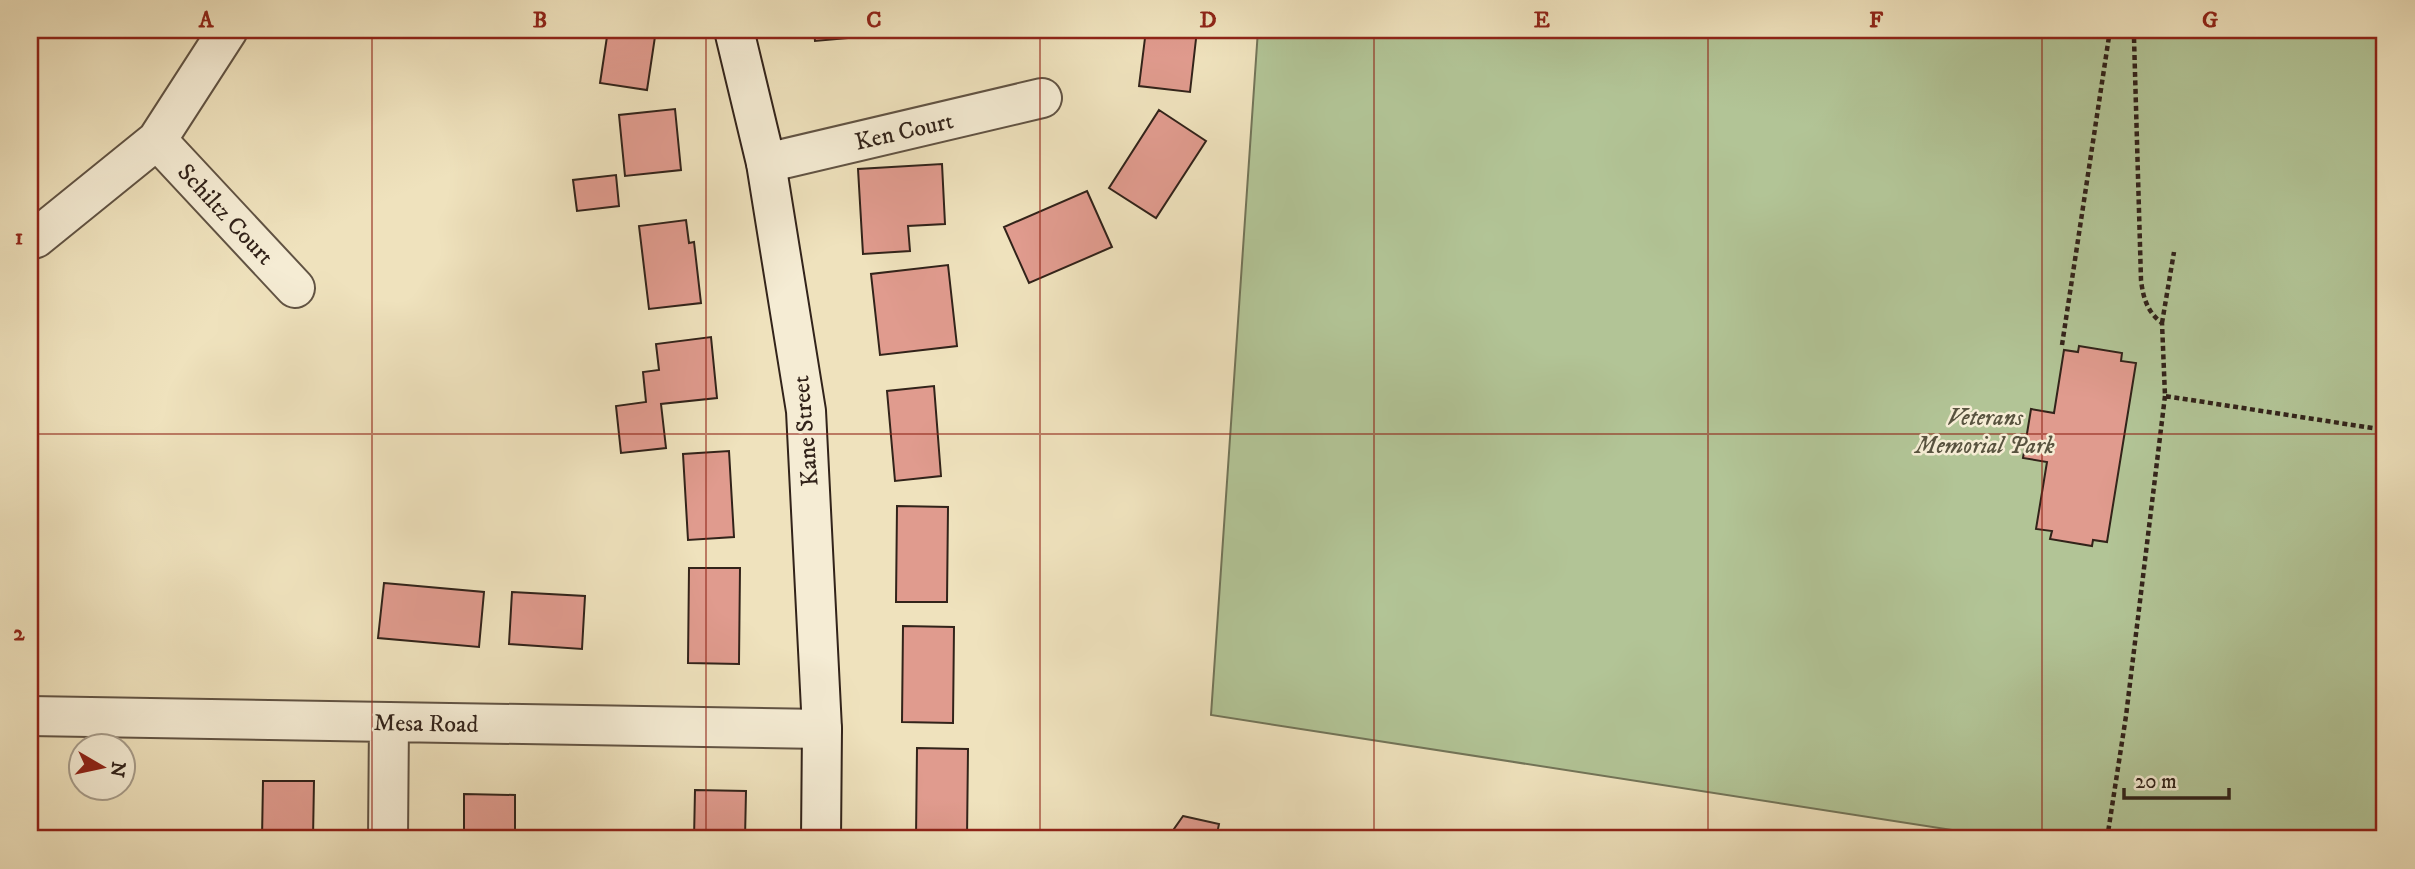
<svg xmlns="http://www.w3.org/2000/svg" width="2415" height="869" font-family="'IM FELL DW Pica',serif">
  <style>
    .green { fill: #b2c496; stroke: #727458; stroke-width: 2 }
    .building { fill: #e09b8e; stroke: #32231a; stroke-width: 2 }
    .lines { fill: none; stroke-linecap: round; stroke-linejoin: round }
    .street-casing { stroke: #615343; stroke-width: 42 }
    .secondary-casing { stroke: #32231a; stroke-width: 42 }
    .path { stroke: #32231a; stroke-width: 4.5; stroke-dasharray: 5 3.5; stroke-linecap: butt }
    .street { stroke: #f5ecd4; stroke-width: 38 }
    .secondary { stroke: #f5ecd4; stroke-width: 38 }
    .grid { fill: none; stroke: #8f2418; stroke-width: 2; stroke-opacity: 0.55 }
    .labels { text-anchor: middle; stroke-width: 5; stroke-linejoin: round; paint-order: stroke }
    .street-label { font-size: 24px; fill: #32231a; stroke: #f5ecd4 }
    .park-label { font-size: 24px; font-style: italic; fill: #58533f; stroke: #f5ecd4 }
    .neatline { fill: none; stroke: #8f2418; stroke-width: 2.5 }
    .grid-label { font-size: 23px; text-anchor: middle; font-weight: bold; fill: #8f2418 }
  </style>
  <rect width="100%" height="100%" fill="#efe2bd"/>
  <filter id="stains"><feTurbulence type="fractalNoise" baseFrequency=".00286" numOctaves="4"/><feColorMatrix values="0 0 0 0 .2 0 0 0 0 .09 0 0 0 0 .02 0 0 0 .5 -.17"/></filter>
  <radialGradient id="worn" r=".72"><stop offset=".6" stop-color="#630" stop-opacity="0"/><stop offset="1" stop-color="#630" stop-opacity=".3"/></radialGradient>
  <path class="green" d="M1258,30H2385V839H2010L1211,715Z"/>
  <path class="building" d="M608,30H656L647,90L600,83Z
    M814,30H904V33L815,41Z
    M1146,30H1197L1190,92L1139,86Z
    M675,109L681,170L625,176L619,115Z
    M1159,110L1206,141L1156,218L1109,188Z
    M942,164L945,224L908,226L910,251L863,254L858,169Z
    M616,175L619,206L577,211L573,180Z
    M1087,191L1112,247L1029,283L1004,227Z
    M686,220L689,243L694,242L701,303L649,309L639,226Z
    M948,265L957,346L880,355L871,274Z
    M711,337L717,398L661,404L666,448L621,453L616,406L646,402L643,372L659,370L656,344Z
    M2079,346L2122,353L2121,361L2136,363L2107,542L2093,540L2092,546L2050,539L2052,531L2036,529L2047,462L2023,458L2031,409L2054,413L2064,350L2078,352Z
    M934,386L941,476L895,481L887,391Z
    M729,451L734,537L688,540L683,454Z
    M897,506L948,507L947,602H896Z
    M689,568H740L739,664L688,663Z
    M384,583L484,592L479,647L378,638Z
    M512,592L585,596L582,649L509,644Z
    M903,626L954,627L953,723L902,722Z
    M917,748L968,749L967,839H916Z
    M263,781H314L313,839H262Z
    M695,790L746,791L745,839H694Z
    M464,794L515,795V839H464Z
    M1183,816L1219,824L1216,839H1172L1174,829Z"/>
  <g class="lines">
    <g class="street-casing">
      <path id="street" d="M157,140L295,288
        M766,163L1042,98
        M30,240L36,238L157,140L228,30
        M30,716L822,729
        M388,839L389,722"/>
    </g>
    <g class="secondary-casing">
      <path id="secondary" d="M734,30L766,163L806,411L822,729L821,839"/>
    </g>
    <path class="path" d="M2131,30L2134,38L2141,280C2143,297 2147,312 2162,323L2165,396L2385,430
      M2162,323L2174,252
      M2062,345L2110,30
      M2107,839L2126,716L2165,396"/>
    <use href="#street" class="street"/>
    <use href="#secondary" class="secondary"/>
  </g>
  <path class="grid" d="M372,30V839M706,30V839M1040,30V839M1374,30V839M1708,30V839M2042,30V839M30,434H2385"/>
  <g class="labels">
    <g class="street-label">
      <text transform="translate(904 131) rotate(-13)" y="8">Ken Court</text>
      <text transform="translate(226 214) rotate(47)" y="8">Schiltz Court</text>
      <text transform="translate(805 431) rotate(-95)" y="8">Kane Street</text>
      <text transform="translate(426 723) rotate(1)" y="8">Mesa Road</text>
    </g>
    <g class="park-label">
      <text x="1985" y="425">Veterans<tspan x="1985" dy="28">Memorial Park</tspan></text>
    </g>
  </g>
  <rect width="2415" height="869" fill="none" stroke="#efe2bd" stroke-width="77"/>
  <g transform="translate(102 767) rotate(99)"><circle r="33" fill="#f5ecd4" stroke="#a79c8a" stroke-width="2"/>
  <path d="M0-5L12 26L0 18L-12 26Z" fill="#8f2418"/>
  <text y="-10" font-size="19" font-weight="bold" text-anchor="middle" fill="#32231a">N</text>
  </g>
  <path d="M2124 788v10h105v-10" fill="none" stroke="#32231a" stroke-width="3.5"/>
  <text x="2135" y="788" font-size="21" fill="#32231a" stroke="#f5ecd4" stroke-width="5" paint-order="stroke">20 m</text>
  <rect x="38" y="38" width="2338" height="792" class="neatline"/>
  <g class="grid-label">
    <text x="206" y="27">A</text>
    <text x="540" y="27">B</text>
    <text x="874" y="27">C</text>
    <text x="1208" y="27">D</text>
    <text x="1542" y="27">E</text>
    <text x="1876" y="27">F</text>
    <text x="2210" y="27">G</text>
    <text x="19" y="244">1</text>
    <text x="19" y="640">2</text>
  </g>
  <rect width="100%" height="100%" filter="url(#stains)"/>
  <rect width="100%" height="100%" fill="url(#worn)"/>
</svg>
